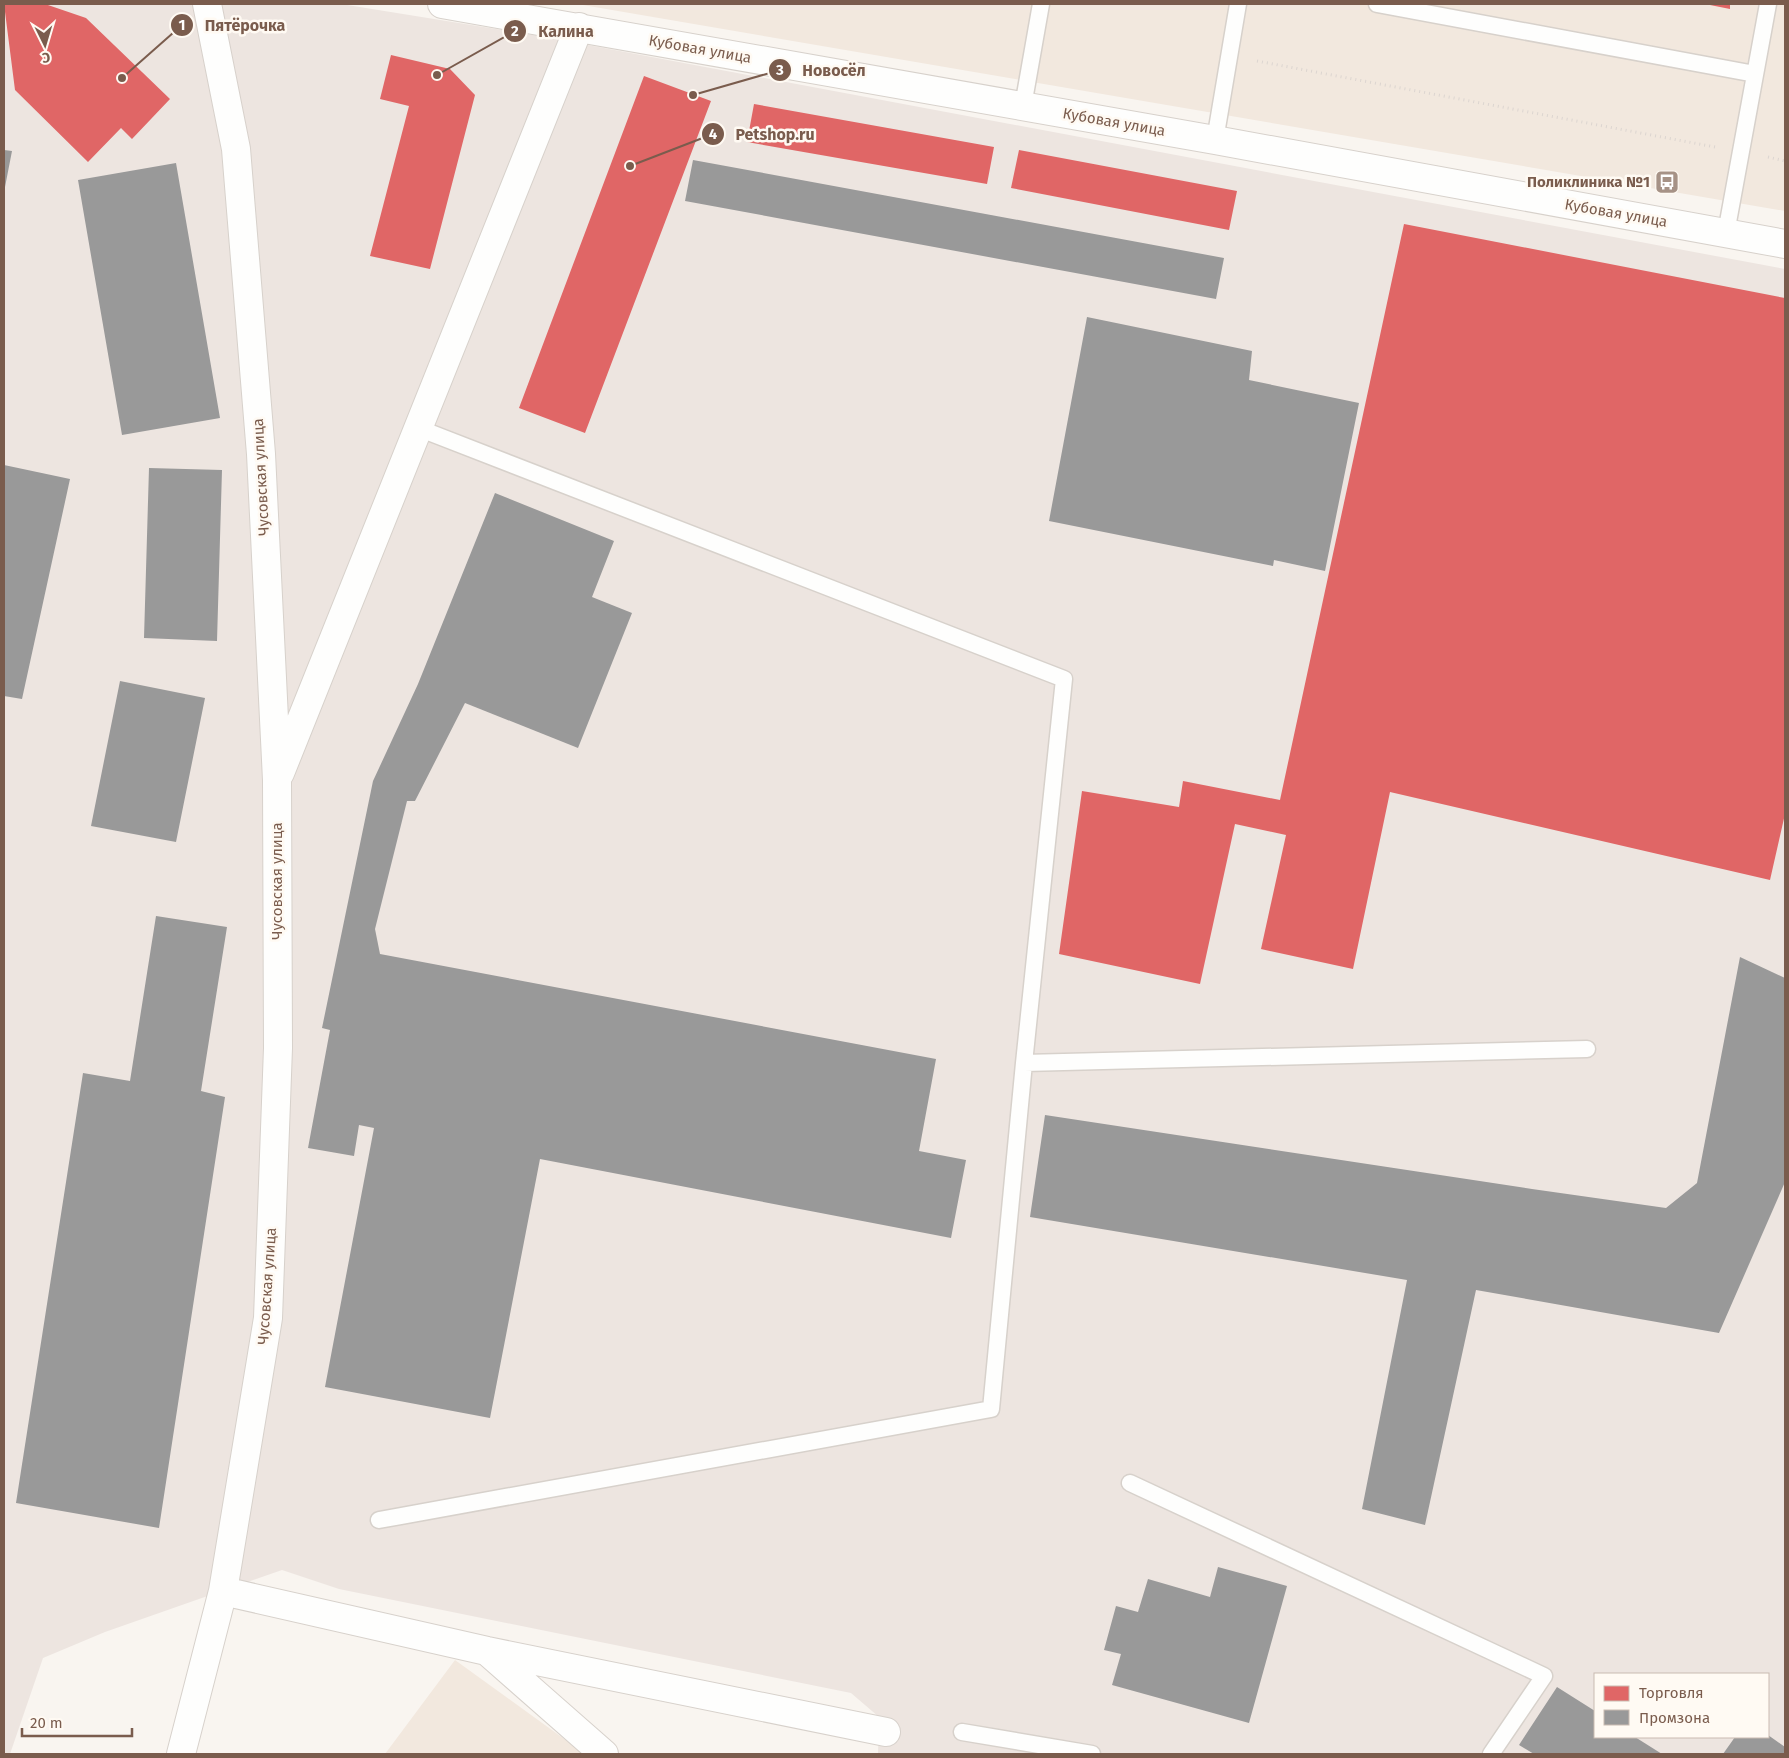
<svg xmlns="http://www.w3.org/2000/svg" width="1789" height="1758" font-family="'Fira Sans',sans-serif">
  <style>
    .residential { fill: #f2e8de }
    .industrial { fill: #ede5e0; fill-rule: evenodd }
    .shops { fill: #e06666 }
    .industry { fill: #999 }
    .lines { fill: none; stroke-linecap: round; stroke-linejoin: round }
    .lane-casing { stroke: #d7d1cb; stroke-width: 19 }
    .street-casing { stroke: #d7d1cb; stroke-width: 30 }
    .path { stroke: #dcd5d0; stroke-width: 3; stroke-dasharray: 1 4; stroke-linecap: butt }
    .lane { stroke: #fefefd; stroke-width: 16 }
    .street { stroke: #fefefd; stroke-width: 28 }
    .labels { text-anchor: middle; stroke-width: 5; stroke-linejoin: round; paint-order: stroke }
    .street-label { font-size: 15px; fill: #7a5c4d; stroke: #fffaf3 }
    .poi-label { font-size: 15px; font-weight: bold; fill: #7a5c4d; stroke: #fffaf3; text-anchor: end }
    .leader { fill: none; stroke: #7a5c4d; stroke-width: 2 }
    .callout-dot { fill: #7a5c4d; stroke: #fffaf3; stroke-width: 2 }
    .mark-label { font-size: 15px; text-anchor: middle; font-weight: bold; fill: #fff }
    .callout-label { font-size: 16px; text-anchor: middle; font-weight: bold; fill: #7a5c4d; stroke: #fffaf3; stroke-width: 5; stroke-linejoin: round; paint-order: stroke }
  </style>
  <rect width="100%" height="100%" fill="#f9f5f0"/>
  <path class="residential" d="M577,4H1785V211Z
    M455,1660L585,1754H385Z"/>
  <path class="industrial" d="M4,4H341L545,37L1785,269V1754H878L879,1717L851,1693L339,1589L282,1570L105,1632L43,1658L10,1754H4ZM1595,1674H1768V1737H1595Z"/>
  <path class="shops" d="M4,4H45L86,18L170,99L132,139L121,128L88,162L15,90Z
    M1705,4H1730V9Z
    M391,55L450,69L475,95L430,269L370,256L409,106L380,99Z
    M644,76L711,101L585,433L519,408Z
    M754,104L994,147L987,184L747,142Z
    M1019,150L1237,191L1229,230L1011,188Z
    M1404,224L1785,298V814L1770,880L1390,792L1353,969L1261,949L1286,835L1235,824L1200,984L1059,954L1082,791L1179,807L1183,781L1280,800Z"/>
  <path class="industry" d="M4,150L12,151L5,187H4Z
    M693,160L1224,258L1216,299L685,201Z
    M176,163L220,418L122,435L78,180Z
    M1087,317L1252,351L1249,380L1359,403L1325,571L1274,560L1273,566L1049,521Z
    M4,465L70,479L22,699L4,696Z
    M149,468L222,470L217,641L144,638Z
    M495,493L614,541L592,597L632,613L578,748L465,703L415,801H407L375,929L380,954L936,1059L919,1151L966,1160L951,1238L540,1159L490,1418L325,1387L374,1128L359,1125L354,1156L308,1148L330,1030L322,1028L373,781L418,684Z
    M120,681L205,698L176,842L91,826Z
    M156,916L227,927L201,1091L225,1097L159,1528L16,1503L83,1073L130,1081Z
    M1740,957L1785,978V1182L1719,1333L1476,1290L1425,1525L1362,1509L1407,1280L1030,1217L1045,1115L1532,1189L1666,1208L1697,1183Z
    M1218,1567L1287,1586L1249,1723L1112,1685L1121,1654L1104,1650L1116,1606L1138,1612L1148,1579L1210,1597Z
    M1557,1687L1595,1711V1737H1635L1662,1754H1534L1519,1745Z
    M1768,1735L1785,1747V1754H1723L1735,1737H1768Z"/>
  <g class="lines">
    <g class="lane-casing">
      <path id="lane" d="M1377,4L1755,74
        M1023,106L1041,4
        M1215,140L1238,4
        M1726,233L1768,4
        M418,428L1064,679L1024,1063L1587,1049
        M1130,1483L1544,1676L1491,1754
        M379,1520L991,1409L1024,1063
        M962,1732L1092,1754"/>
    </g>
    <g class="street-casing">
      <path id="street" d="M442,4L1215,140L1785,244
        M280,773L579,27
        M223,1591L487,1651L886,1732
        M489,1653L604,1754
        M181,1754L223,1591L268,1318L278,1048L277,780L261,454L236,149L207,4"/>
    </g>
    <path class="path" d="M1257,61L1715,147
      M1768,157L1785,161"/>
    <use href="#lane" class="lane"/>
    <use href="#street" class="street"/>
  </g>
  <defs>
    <g id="bus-square" transform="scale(1.25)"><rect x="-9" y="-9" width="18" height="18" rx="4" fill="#a69286" stroke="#fffaf3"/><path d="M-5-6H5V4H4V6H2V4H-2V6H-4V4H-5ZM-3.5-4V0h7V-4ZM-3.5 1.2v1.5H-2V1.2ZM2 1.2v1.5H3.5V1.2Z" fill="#fff"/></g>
  </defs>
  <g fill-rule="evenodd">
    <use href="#bus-square" x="1667" y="182"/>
  </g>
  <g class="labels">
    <g class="street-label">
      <text transform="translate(700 49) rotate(10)" y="5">Кубовая улица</text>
      <text transform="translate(1114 122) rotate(10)" y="5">Кубовая улица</text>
      <text transform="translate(1616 213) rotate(10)" y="5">Кубовая улица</text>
      <text transform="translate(261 477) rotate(-93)" y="5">Чусовская улица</text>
      <text transform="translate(277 881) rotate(-90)" y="5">Чусовская улица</text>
      <text transform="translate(267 1286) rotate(-86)" y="5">Чусовская улица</text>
    </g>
    <g class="poi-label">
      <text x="1650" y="187">Поликлиника №1</text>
    </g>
  </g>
  <path class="leader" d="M122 78L182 25M437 75L515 31M693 95L780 70M630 166L713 134"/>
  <g class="callout-dot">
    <circle cx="122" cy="78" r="5"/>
    <circle cx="437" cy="75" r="5"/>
    <circle cx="693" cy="95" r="5"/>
    <circle cx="630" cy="166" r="5"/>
    <circle cx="182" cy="25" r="12"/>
    <circle cx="515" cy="31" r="12"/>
    <circle cx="780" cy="70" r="12"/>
    <circle cx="713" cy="134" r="12"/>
  </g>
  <g class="mark-label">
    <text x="182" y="30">1</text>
    <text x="515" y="36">2</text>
    <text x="780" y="75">3</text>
    <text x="713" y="139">4</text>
  </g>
  <g class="callout-label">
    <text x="245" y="31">Пятёрочка</text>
    <text x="566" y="37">Калина</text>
    <text x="834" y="76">Новосёл</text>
    <text x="775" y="140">Petshop.ru</text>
  </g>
  <rect width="1789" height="1758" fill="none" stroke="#7a5c4d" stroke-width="10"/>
  <rect x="1594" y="1673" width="175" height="65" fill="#fffaf3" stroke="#cabbb1"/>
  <rect x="1604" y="1686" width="25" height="15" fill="#e06666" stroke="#cabbb1"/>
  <text x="1639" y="1698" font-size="15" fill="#7a5c4d">Торговля</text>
  <rect x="1604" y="1710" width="25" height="15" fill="#999999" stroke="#cabbb1"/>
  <text x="1639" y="1723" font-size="15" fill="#7a5c4d">Промзона</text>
  <g transform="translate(45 45) rotate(175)" stroke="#fffaf3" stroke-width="4" paint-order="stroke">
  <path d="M0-4L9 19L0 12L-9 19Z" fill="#7a5c4d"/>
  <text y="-8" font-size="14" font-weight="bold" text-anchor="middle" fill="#7a5c4d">С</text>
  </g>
  <path d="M22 1728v8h110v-8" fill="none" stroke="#7a5c4d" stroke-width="2.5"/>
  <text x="30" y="1728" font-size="15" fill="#7a5c4d" stroke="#fffaf3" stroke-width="4" paint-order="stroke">20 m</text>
</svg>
